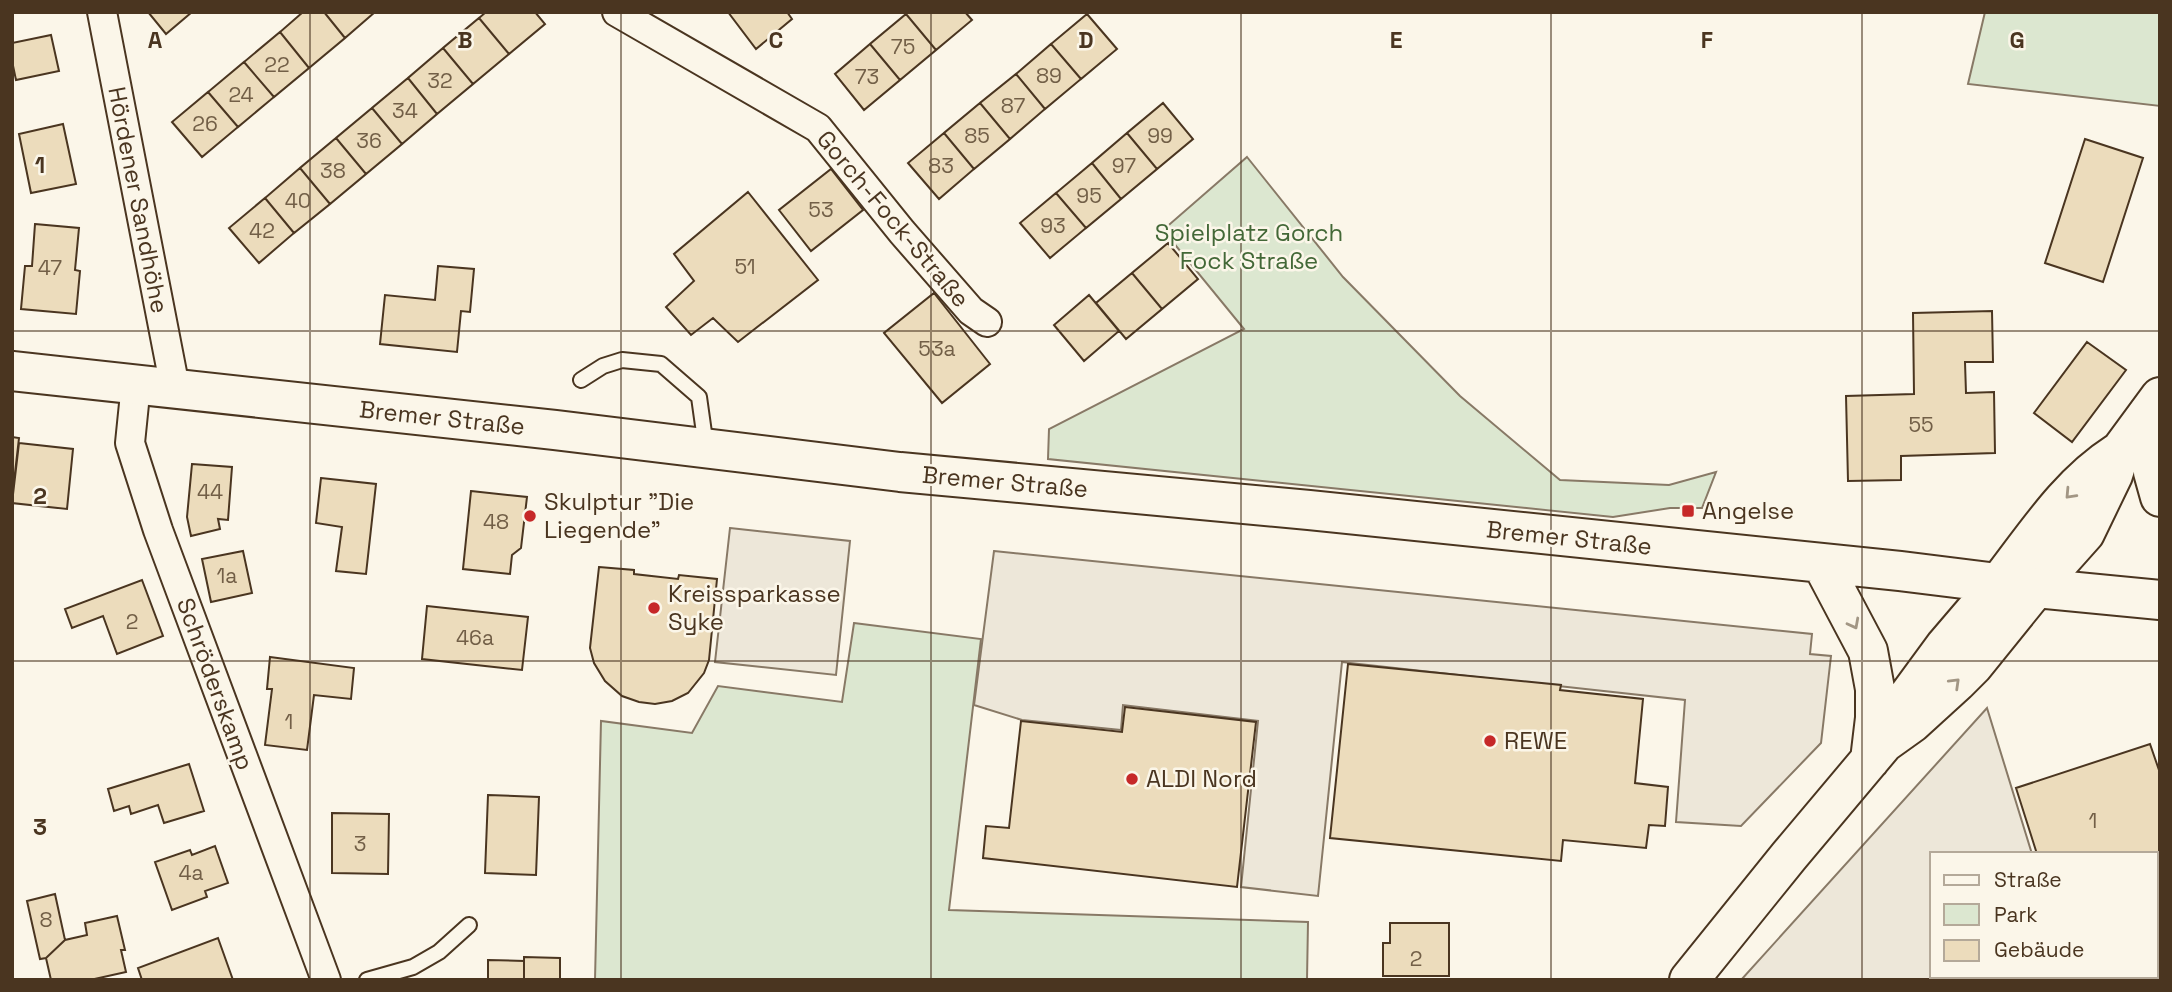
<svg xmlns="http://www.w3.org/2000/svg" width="2172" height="992" font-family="'Space Grotesk',sans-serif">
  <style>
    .green { fill: #dce7d0; stroke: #887966; stroke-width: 2 }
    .parking { fill: #ede7d9; stroke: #887966; stroke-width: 2 }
    .building { fill: #ecdcbc; stroke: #4a3520; stroke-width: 2 }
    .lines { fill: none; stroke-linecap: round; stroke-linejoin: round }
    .service-casing { stroke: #4a3520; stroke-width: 18 }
    .minor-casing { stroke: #4a3520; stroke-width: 32 }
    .secondary-casing { stroke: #4a3520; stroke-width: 42 }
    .primary-casing { stroke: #4a3520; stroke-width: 42 }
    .service { stroke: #fbf6e9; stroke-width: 14 }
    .minor { stroke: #fbf6e9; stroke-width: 28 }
    .secondary { stroke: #fbf6e9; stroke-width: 38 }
    .primary { stroke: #fbf6e9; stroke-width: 38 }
    .oneway { stroke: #a29684 }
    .grid { fill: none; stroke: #4a3520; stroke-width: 2; stroke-opacity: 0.55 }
    .poi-dot { fill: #c62828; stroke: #fbf6e9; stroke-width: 2.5 }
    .labels { text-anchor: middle; stroke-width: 5; stroke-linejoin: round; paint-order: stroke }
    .number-label { font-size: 21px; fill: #725f47 }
    .street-label { font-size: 24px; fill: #4a3520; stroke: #fbf6e9 }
    .park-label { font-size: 24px; fill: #436837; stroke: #fbf6e9 }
    .poi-label { font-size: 24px; fill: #4a3520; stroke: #fbf6e9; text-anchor: start }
    .grid-label { font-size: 23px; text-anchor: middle; font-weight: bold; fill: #4a3520; stroke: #fbf6e9; stroke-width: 5; stroke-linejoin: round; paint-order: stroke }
  </style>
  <rect width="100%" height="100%" fill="#fbf6e9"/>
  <path class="green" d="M1985,12H2160V106L1968,84Z
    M1247,157L1343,277L1460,396L1560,480L1669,485L1716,472L1702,508H1670L1613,517L1048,459L1049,429L1244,329L1163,230Z
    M854,623L981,639L949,910L1308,922L1307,980H595L601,721L692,733L718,686L842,702Z"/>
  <path class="parking" d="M730,528L850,541L836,675L715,662Z
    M994,551L1812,634L1810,654L1831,656L1821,743L1741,826L1676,822L1685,700L1342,662L1318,896L1241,887L1258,721L1123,705L1121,730L1022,720L974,705Z
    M1987,708L2032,854H1932V976H2069L2070,980H1741Z"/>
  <path class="building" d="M148,12H192L166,34Z
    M303,12H324L345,38L309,68L280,32Z
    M324,12H375L345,38Z
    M486,12H535L545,24L509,54L479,18Z
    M728,12H787L792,19L756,49Z
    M908,12H965L972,20L936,50L906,14Z
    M906,14L936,50L900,80L870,44Z
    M1087,14L1117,49L1081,79L1051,44Z
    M479,18L509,54L473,84L443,48Z
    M280,32L309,68L274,97L244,62Z
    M51,35L59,71L16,80L12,61V43Z
    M870,44L900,80L864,110L835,74Z
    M1051,44L1081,79L1045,109L1016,74Z
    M443,48L473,84L437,114L408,78Z
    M244,62L274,97L238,127L208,92Z
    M1016,74L1045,109L1010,139L980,103Z
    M408,78L437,114L402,144L372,108Z
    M208,92L238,127L202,157L172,122Z
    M980,103L1010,139L974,169L944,133Z
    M1163,103L1193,139L1157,169L1127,133Z
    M372,108L402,144L366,174L336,138Z
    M63,124L76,184L31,193L19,134Z
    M944,133L974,169L939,199L908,163Z
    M1127,133L1157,169L1121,199L1092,163Z
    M336,138L366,174L330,204L300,168Z
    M2085,139L2143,158L2103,282L2045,263Z
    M1092,163L1121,199L1086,228L1056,193Z
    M300,168L330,204L294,233L265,198Z
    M831,169L863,210L811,251L779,210Z
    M748,192L818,280L738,342L713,318L691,335L666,307L694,281L674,254Z
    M1056,193L1086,228L1050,258L1020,223Z
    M265,198L294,233L259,263L229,228Z
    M35,224L79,228L75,270L80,271L76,314L21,309L25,266H32Z
    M1168,243L1198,279L1162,309L1132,273Z
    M438,266L474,269L470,312L461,311L457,352L380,344L385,295L435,300Z
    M1132,273L1162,309L1126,339L1096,303Z
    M934,293L990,364L942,403L884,333Z
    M1089,295L1119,331L1084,361L1054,325Z
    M1992,311L1993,362H1965L1966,393L1994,392L1995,453L1901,456V480L1848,481L1846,396L1914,394L1913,313Z
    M2087,342L2126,370L2072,442L2034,413Z
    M12,437L19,438L12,499Z
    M19,443L73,449L67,509L12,503Z
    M192,464L232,467L228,520L218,519L220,529L191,536L187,517Z
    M321,478L376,484L366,574L336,571L342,527L316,523Z
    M471,491L527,497L521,548L512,555L510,574L463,569Z
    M243,551L252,593L211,602L202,559Z
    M599,567L634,570V574L678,579L679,575L717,579L709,660L704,673L688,693L672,701L655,704L639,702L622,696L605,681L594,663L590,648Z
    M142,580L163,636L117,654L103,616L72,628L65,609Z
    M427,606L528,617L522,670L422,659Z
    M270,657L354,668L351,699L314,695L307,750L265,745L272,689H267Z
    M1348,664L1561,685L1560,690L1643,699L1635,783L1668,787L1665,826L1649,825L1646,848L1563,840L1561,861L1330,838Z
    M1125,707L1256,722L1237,887L983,858L986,826L1009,828L1021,721L1122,732Z
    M2150,744L2160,773V937L2156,938V854H2037L2016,788Z
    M189,764L204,811L164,823L158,805L131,814L129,806L114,811L108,789Z
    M488,795L539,797L536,875L485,873Z
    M332,813L389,814L388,874L332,873Z
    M215,846L228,883L205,891L207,897L172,910L155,862L190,850L192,855Z
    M55,894L65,940L46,958L40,959L27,901Z
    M117,916L125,950H121L126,972L90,980H51L46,958L65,940L87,935L85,923Z
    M1390,923H1449V976H1383V943H1390Z
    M2160,937V980H2078L2076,976H2156V938Z
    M218,938L233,980H142L138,968Z
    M524,957L560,958V980H524Z
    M488,960L524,961V980H488Z"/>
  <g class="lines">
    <g class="service-casing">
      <path id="service" d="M581,380L603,366L622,360L661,364L699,397L706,447
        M367,980L413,967L439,952L469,925"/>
    </g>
    <g class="minor-casing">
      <path id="minor" d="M102,12L175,388
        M617,12L818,128L902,232L971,311L987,322
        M136,384L130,443L158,530L326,980"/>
    </g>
    <g class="secondary-casing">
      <path id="secondary" d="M1998,584C2034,538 2067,485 2117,453
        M2036,588L2085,533L2113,475L2121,450L2160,397"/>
    </g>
    <g class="primary-casing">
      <path id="primary" d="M12,371L555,430L900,472L1309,510L1900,571L2036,588L2160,600
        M2148,414L2153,472L2160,497
        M1822,564L1868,651L1875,689V718L1870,760
        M1894,721L1898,710L1945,646L1998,584
        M1689,980L1789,856L1884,743L1912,723L1957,682L1973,666L2036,588"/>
    </g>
    <use href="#service" class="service"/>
    <use href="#minor" class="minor"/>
    <use href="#secondary" class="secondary"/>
    <use href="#primary" class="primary"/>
  </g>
  <defs><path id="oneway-chevron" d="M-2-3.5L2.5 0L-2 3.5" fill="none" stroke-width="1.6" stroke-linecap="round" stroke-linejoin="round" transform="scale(1.75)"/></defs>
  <g class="oneway">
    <use href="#oneway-chevron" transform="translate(2070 494) rotate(133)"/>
    <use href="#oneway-chevron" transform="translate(1854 624) rotate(62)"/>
    <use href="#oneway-chevron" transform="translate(1955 683) rotate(-44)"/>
  </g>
  <path class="grid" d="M310,12V980M621,12V980M931,12V980M1241,12V980M1551,12V980M1862,12V980M12,331H2160M12,661H2160"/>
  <g class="poi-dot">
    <rect x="1681" y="504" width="14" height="14" rx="3.5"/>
    <circle cx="530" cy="516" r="7"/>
    <circle cx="654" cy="608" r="7"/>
    <circle cx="1490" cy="741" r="7"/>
    <circle cx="1132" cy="779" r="7"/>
  </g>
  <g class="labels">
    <g class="number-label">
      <text x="903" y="54">75</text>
      <text x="277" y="72">22</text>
      <text x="1049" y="83">89</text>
      <text x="867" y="84">73</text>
      <text x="440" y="88">32</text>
      <text x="241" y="102">24</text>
      <text x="1013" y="113">87</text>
      <text x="405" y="118">34</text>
      <text x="205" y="131">26</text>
      <text x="977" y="143">85</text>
      <text x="1160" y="143">99</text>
      <text x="369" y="148">36</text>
      <text x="941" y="173">83</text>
      <text x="1124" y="173">97</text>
      <text x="333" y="178">38</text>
      <text x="1089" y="203">95</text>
      <text x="298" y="208">40</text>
      <text x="821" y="217">53</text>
      <text x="1053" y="233">93</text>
      <text x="262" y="238">42</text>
      <text x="745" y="274">51</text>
      <text x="50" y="275">47</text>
      <text x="937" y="356">53a</text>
      <text x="1921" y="432">55</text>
      <text x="210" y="499">44</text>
      <text x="496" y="529">48</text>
      <text x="227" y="583">1a</text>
      <text x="132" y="629">2</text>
      <text x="475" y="645">46a</text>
      <text x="289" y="729">1</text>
      <text x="2093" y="828">1</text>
      <text x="360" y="851">3</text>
      <text x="191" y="880">4a</text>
      <text x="46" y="927">8</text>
      <text x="1416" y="966">2</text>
    </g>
    <g class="street-label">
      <text transform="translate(138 200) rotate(79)" y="8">Hördener Sandhöhe</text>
      <text transform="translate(893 219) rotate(50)" y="8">Gorch-Fock-Straße</text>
      <text transform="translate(442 418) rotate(6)" y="8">Bremer Straße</text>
      <text transform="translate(1005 482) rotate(5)" y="8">Bremer Straße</text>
      <text transform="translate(1569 538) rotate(6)" y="8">Bremer Straße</text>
      <text transform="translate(215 684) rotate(70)" y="8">Schröderskamp</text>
    </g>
    <g class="park-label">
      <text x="1249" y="241">Spielplatz Gorch<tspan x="1249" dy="28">Fock Straße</tspan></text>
    </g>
    <g class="poi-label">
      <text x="544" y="510">Skulptur "Die<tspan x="544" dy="28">Liegende"</tspan></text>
      <text x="1702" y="519">Angelse</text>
      <text x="668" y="602">Kreissparkasse<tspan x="668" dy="28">Syke</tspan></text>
      <text x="1504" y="749">REWE</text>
      <text x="1146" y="787">ALDI Nord</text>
    </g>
  </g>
  <g class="grid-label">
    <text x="155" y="48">A</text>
    <text x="465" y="48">B</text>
    <text x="776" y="48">C</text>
    <text x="1086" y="48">D</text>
    <text x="1396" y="48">E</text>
    <text x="1707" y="48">F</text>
    <text x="2017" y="48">G</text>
    <text x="40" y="173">1</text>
    <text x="40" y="504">2</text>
    <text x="40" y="835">3</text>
  </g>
  <rect width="2172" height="992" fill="none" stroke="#4a3520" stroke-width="28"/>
  <rect x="1930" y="852" width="228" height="126" fill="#fbf6e9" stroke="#b4a999" stroke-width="2"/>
  <rect x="1944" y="875" width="35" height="10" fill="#fbf6e9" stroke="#b4a999" stroke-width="2"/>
  <text x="1994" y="887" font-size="21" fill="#4a3520">Straße</text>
  <rect x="1944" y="904" width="35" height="21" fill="#dce7d0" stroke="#b4a999" stroke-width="2"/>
  <text x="1994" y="922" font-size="21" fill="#4a3520">Park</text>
  <rect x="1944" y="940" width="35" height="21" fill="#ecdcbc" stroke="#b4a999" stroke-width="2"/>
  <text x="1994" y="957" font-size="21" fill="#4a3520">Gebäude</text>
</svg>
